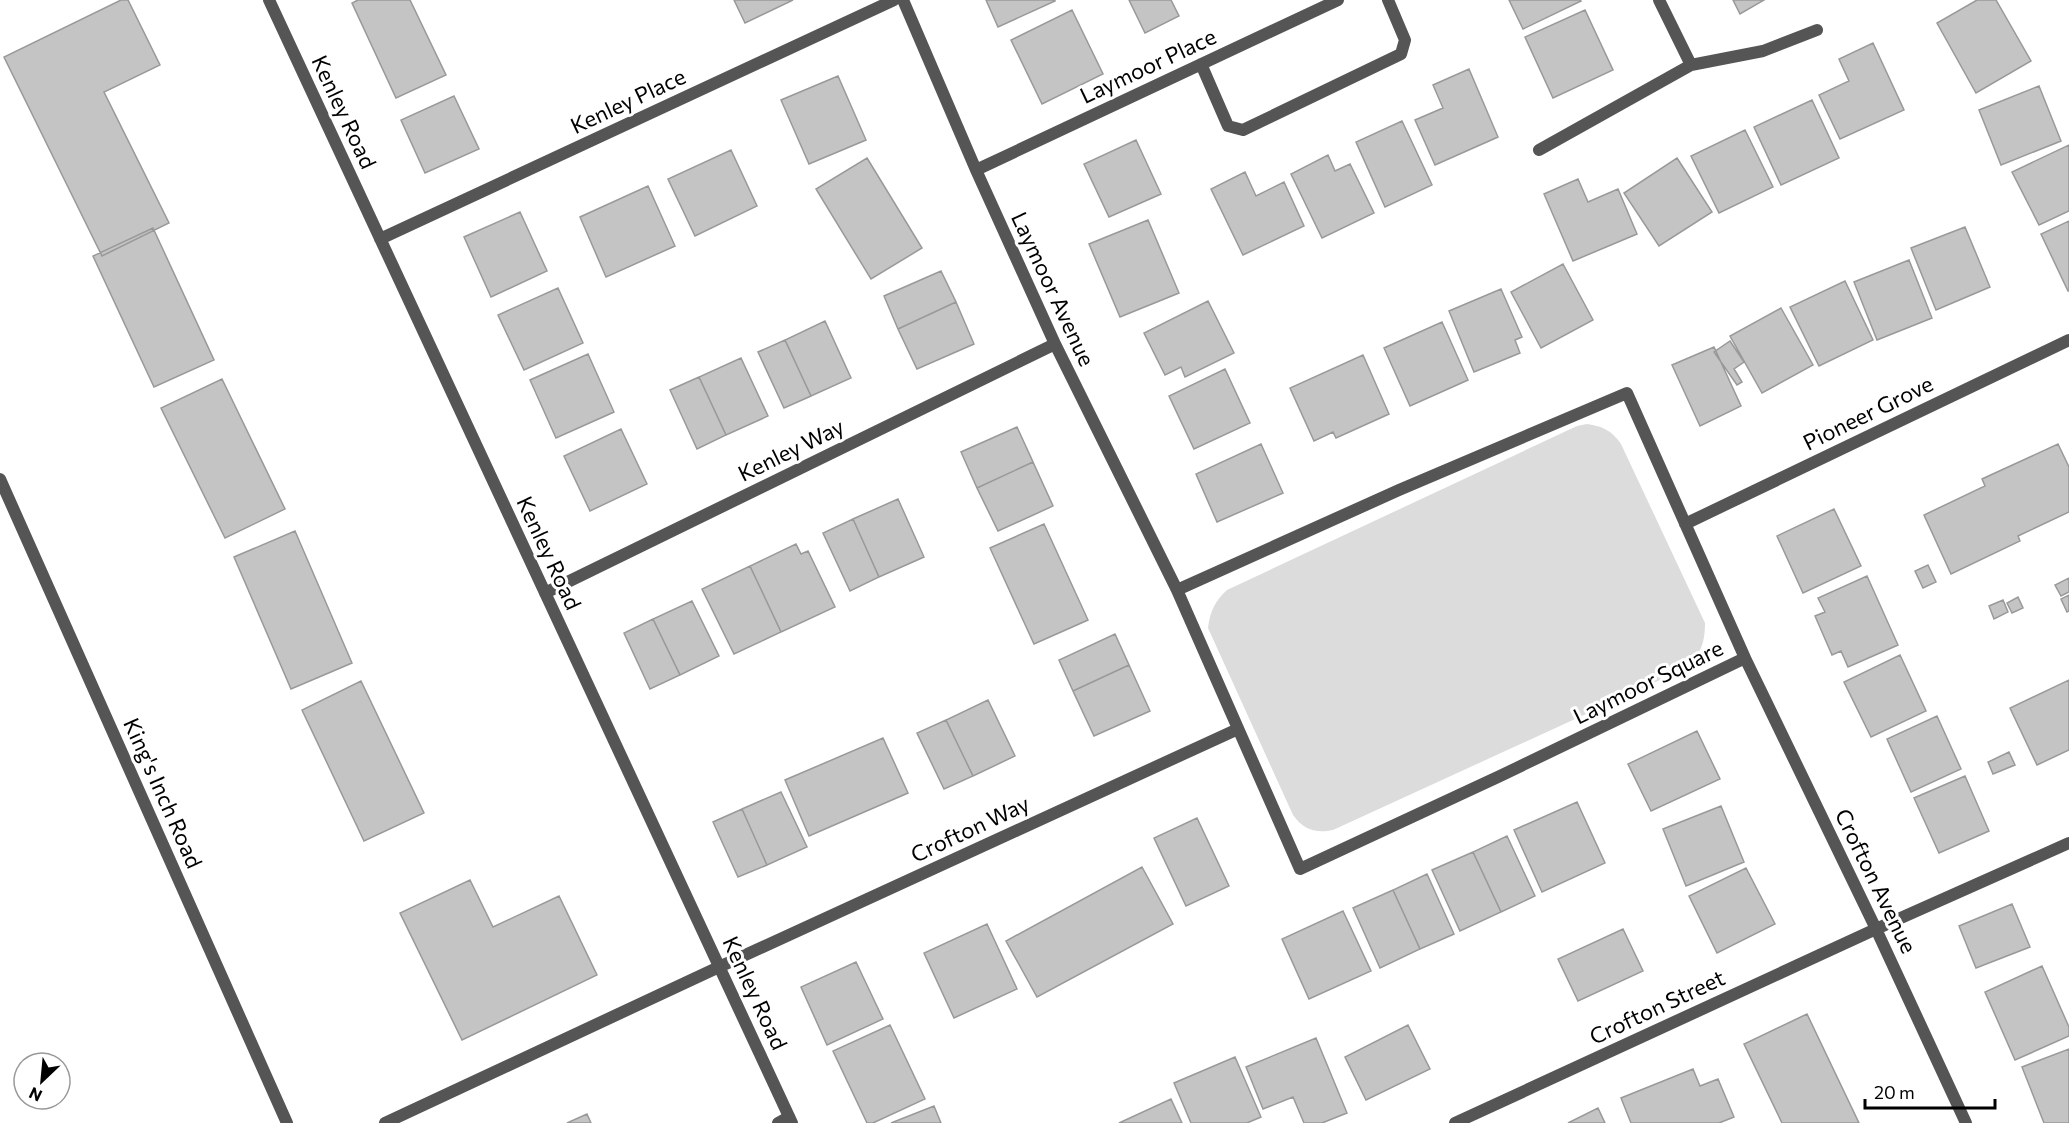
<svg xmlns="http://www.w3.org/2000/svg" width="2069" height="1123" font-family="Commissioner,sans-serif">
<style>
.green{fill:#dcdcdc}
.building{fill:#c4c4c4;stroke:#999;stroke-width:1.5}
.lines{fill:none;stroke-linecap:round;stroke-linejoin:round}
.service{stroke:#555;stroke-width:12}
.minor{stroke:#555;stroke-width:12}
.tertiary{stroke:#555;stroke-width:12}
.labels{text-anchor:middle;stroke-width:6;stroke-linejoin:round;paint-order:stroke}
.street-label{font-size:22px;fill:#000;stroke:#fff}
</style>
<rect width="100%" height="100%" fill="#fff"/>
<path class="green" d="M1587,424C1603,426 1612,431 1621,444L1705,623C1705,643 1700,657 1684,669L1333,830C1315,834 1303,829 1293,815L1208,628C1210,611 1215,601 1227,590L1577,426Z"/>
<path class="building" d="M121,0H128L160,65L104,92L169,223L102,256L4,57Z
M358,0H410L446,75L396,98L352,3Z
M734,0H793L745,23Z
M986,0H1055V1L998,27Z
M1129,0H1171L1179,16L1145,33Z
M1509,0H1580L1581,1L1523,29Z
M1733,0H1764L1740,14Z
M1977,0H1996L2031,61L1976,93L1937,23Z
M1072,10L1103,74L1042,104L1011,40Z
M1585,10L1613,70L1553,98L1525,37Z
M1873,43L1904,110L1840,139L1819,95L1849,81L1839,59Z
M1469,69L1498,137L1435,165L1415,120L1443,108L1433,85Z
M838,76L866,140L809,164L781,100Z
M2039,86L2061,141L2001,165L1979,110Z
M454,96L479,149L425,173L401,120Z
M1812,100L1839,158L1781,185L1754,127Z
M1402,121L1432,185L1385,207L1356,142Z
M1745,130L1773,187L1719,213L1691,156Z
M1136,140L1161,194L1109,217L1084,164Z
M2069,145V211L2039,225L2012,172Z
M731,150L757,206L695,236L668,179Z
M1328,155L1335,171L1350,164L1374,213L1322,238L1291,174Z
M867,158L922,248L871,279L816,189Z
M1677,158L1712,212L1659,246L1624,193Z
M1245,172L1256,196L1284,182L1304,226L1243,255L1211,189Z
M1578,179L1588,202L1618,189L1637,234L1573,261L1544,194Z
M648,186L675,246L606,277L580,217Z
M520,212L547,271L491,297L464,237Z
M1148,220L1179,293L1120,317L1089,244Z
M2069,221V291H2068L2041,234Z
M1965,227L1990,287L1936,310L1911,248Z
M153,228L214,360L154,387L93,256Z
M1909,260L1932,318L1877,340L1854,282Z
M1563,264L1593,320L1541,348L1511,292Z
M941,271L956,302L898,329L884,296Z
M1845,281L1873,340L1819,366L1790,307Z
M558,288L583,343L524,370L498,315Z
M1501,289L1522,337L1515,340L1520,353L1474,372L1449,311Z
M1208,301L1234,353L1185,377L1181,367L1165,375L1144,333Z
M956,302L974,344L917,369L898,329Z
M1781,308L1813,365L1762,393L1730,336Z
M825,321L851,378L811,396L785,340Z
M1442,322L1468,380L1410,406L1384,348Z
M785,340L811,396L784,408L758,352Z
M1730,341L1744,362L1734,369L1742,382L1737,385L1714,352Z
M1714,347L1741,406L1700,426L1672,365Z
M588,354L614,412L556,438L530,380Z
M1363,355L1389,414L1336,438L1333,432L1314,441L1290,388Z
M741,358L768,416L726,435L699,377Z
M1225,369L1250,423L1194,449L1169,396Z
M699,377L726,435L697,449L670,390Z
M222,379L285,509L225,538L161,408Z
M1017,427L1033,462L977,488L961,452Z
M621,429L647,484L590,511L564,456Z
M1261,444L1283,493L1217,522L1196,474Z
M2058,444L2069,467V512L2018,536L2020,541L1951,574L1924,515L1985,486L1982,479Z
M1033,462L1053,506L998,531L977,488Z
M898,499L924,557L879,577L853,519Z
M1834,509L1861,566L1803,593L1777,536Z
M853,519L879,577L850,591L823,533Z
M1044,524L1088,620L1034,644L990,548Z
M295,531L352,663L291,689L234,557Z
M796,544L801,554L808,551L835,607L781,632L750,566Z
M1928,565L1936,582L1923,588L1915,571Z
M750,566L781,632L734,654L702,589Z
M1867,576L1898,645L1848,667L1841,651L1832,655L1815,616L1825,612L1818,598Z
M2069,578V592L2061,596L2055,585Z
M2069,595V611L2067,612L2061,599Z
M2018,597L2023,608L2012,613L2007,603Z
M2003,600L2008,612L1994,619L1989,606Z
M692,601L719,656L680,675L653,619Z
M653,619L680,675L650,689L624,633Z
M1115,634L1129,665L1073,691L1059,660Z
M1900,655L1926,711L1871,737L1844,682Z
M1129,665L1150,711L1094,736L1073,691Z
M2069,680V750L2037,765L2010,708Z
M361,681L424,813L364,841L302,710Z
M988,700L1015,756L973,776L946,720Z
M1937,716L1961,769L1911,792L1887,739Z
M946,720L973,776L944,789L917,733Z
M1697,731L1720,779L1651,811L1628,764Z
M883,738L908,793L809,836L785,780Z
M2009,752L2015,765L1993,774L1988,762Z
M1965,776L1989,831L1939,853L1914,798Z
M781,792L807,847L767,865L742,809Z
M1577,802L1605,863L1542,892L1514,830Z
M1721,806L1744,862L1686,886L1663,829Z
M742,809L767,865L738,877L713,822Z
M1197,818L1229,886L1186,906L1154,838Z
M1507,836L1535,896L1501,912L1473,852Z
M1473,852L1501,912L1460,931L1432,870Z
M1142,867L1173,924L1037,997L1006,941Z
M1746,868L1775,924L1717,953L1689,896Z
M1427,874L1454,934L1420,949L1393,890Z
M470,880L493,927L559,896L597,975L462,1040L400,913Z
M1393,890L1420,949L1380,968L1353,908Z
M2012,904L2030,947L1976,968L1959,926Z
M1343,911L1371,971L1309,999L1282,939Z
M987,924L1017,989L954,1018L924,953Z
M1623,929L1643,971L1578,1001L1558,959Z
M856,962L883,1019L827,1045L801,987Z
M2042,966L2069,1027V1036L2015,1060L1985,992Z
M1807,1014L1859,1123H1782L1744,1044Z
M890,1025L925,1099L873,1123H867L833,1051Z
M1408,1025L1430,1069L1366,1100L1345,1057Z
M1316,1038L1347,1113L1322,1123H1304L1293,1097L1263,1109L1246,1067Z
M2069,1049V1123H2044L2022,1067Z
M1235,1057L1261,1117L1247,1123H1191L1174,1083Z
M1693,1069L1700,1086L1718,1079L1734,1117L1719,1123H1631L1621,1098Z
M1171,1099L1182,1123H1119Z
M934,1106L941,1123H891Z
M1598,1108L1605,1123H1568Z
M587,1114L591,1123H567Z"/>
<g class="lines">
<path class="service" d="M778,1123L789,1117"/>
<path class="minor" d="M269,0L792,1123
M903,0L976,170L1055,344L1177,590L1300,869L1500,776L1745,658L1627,393L1399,490L1177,590
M1659,0L1691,65
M1201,64L1228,126L1243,130L1401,54L1405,40L1388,0
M1539,150L1691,65L1763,51L1817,30
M976,170L1338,0
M380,239L894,0
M1685,524L2069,340
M545,593L1055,344
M1745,658L1876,929L1966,1123
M385,1123L719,967L1238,729
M1455,1123L1876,929L2069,843"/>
<path class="tertiary" d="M0,479L287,1123"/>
</g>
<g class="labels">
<g class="street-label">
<text transform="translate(1148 66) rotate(-25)" y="8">Laymoor Place</text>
<text transform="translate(628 101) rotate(-25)" y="8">Kenley Place</text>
<text transform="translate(344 112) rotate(65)" y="8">Kenley Road</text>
<text transform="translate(1053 289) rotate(65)" y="8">Laymoor Avenue</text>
<text transform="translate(1868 413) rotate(-26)" y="8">Pioneer Grove</text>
<text transform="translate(791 450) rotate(-26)" y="8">Kenley Way</text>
<text transform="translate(549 553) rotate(65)" y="8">Kenley Road</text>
<text transform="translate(1648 682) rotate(-26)" y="8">Laymoor Square</text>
<text transform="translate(163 793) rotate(66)" y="8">King's Inch Road</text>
<text transform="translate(970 829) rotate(-25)" y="8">Crofton Way</text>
<text transform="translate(1876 881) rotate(64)" y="8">Crofton Avenue</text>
<text transform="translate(755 993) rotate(65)" y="8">Kenley Road</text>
<text transform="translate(1657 1007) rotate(-25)" y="8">Crofton Street</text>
</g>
</g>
<g transform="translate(42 1081) rotate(206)"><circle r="28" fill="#ffffff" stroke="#999999" stroke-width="1.5"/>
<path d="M0-4.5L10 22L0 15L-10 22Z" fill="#000000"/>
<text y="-9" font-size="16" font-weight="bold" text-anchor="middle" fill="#000000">N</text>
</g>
<path d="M1865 1099v9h130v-9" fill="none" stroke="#000000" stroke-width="3"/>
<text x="1874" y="1099" font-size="18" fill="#000000" stroke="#ffffff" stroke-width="4.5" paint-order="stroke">20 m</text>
</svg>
